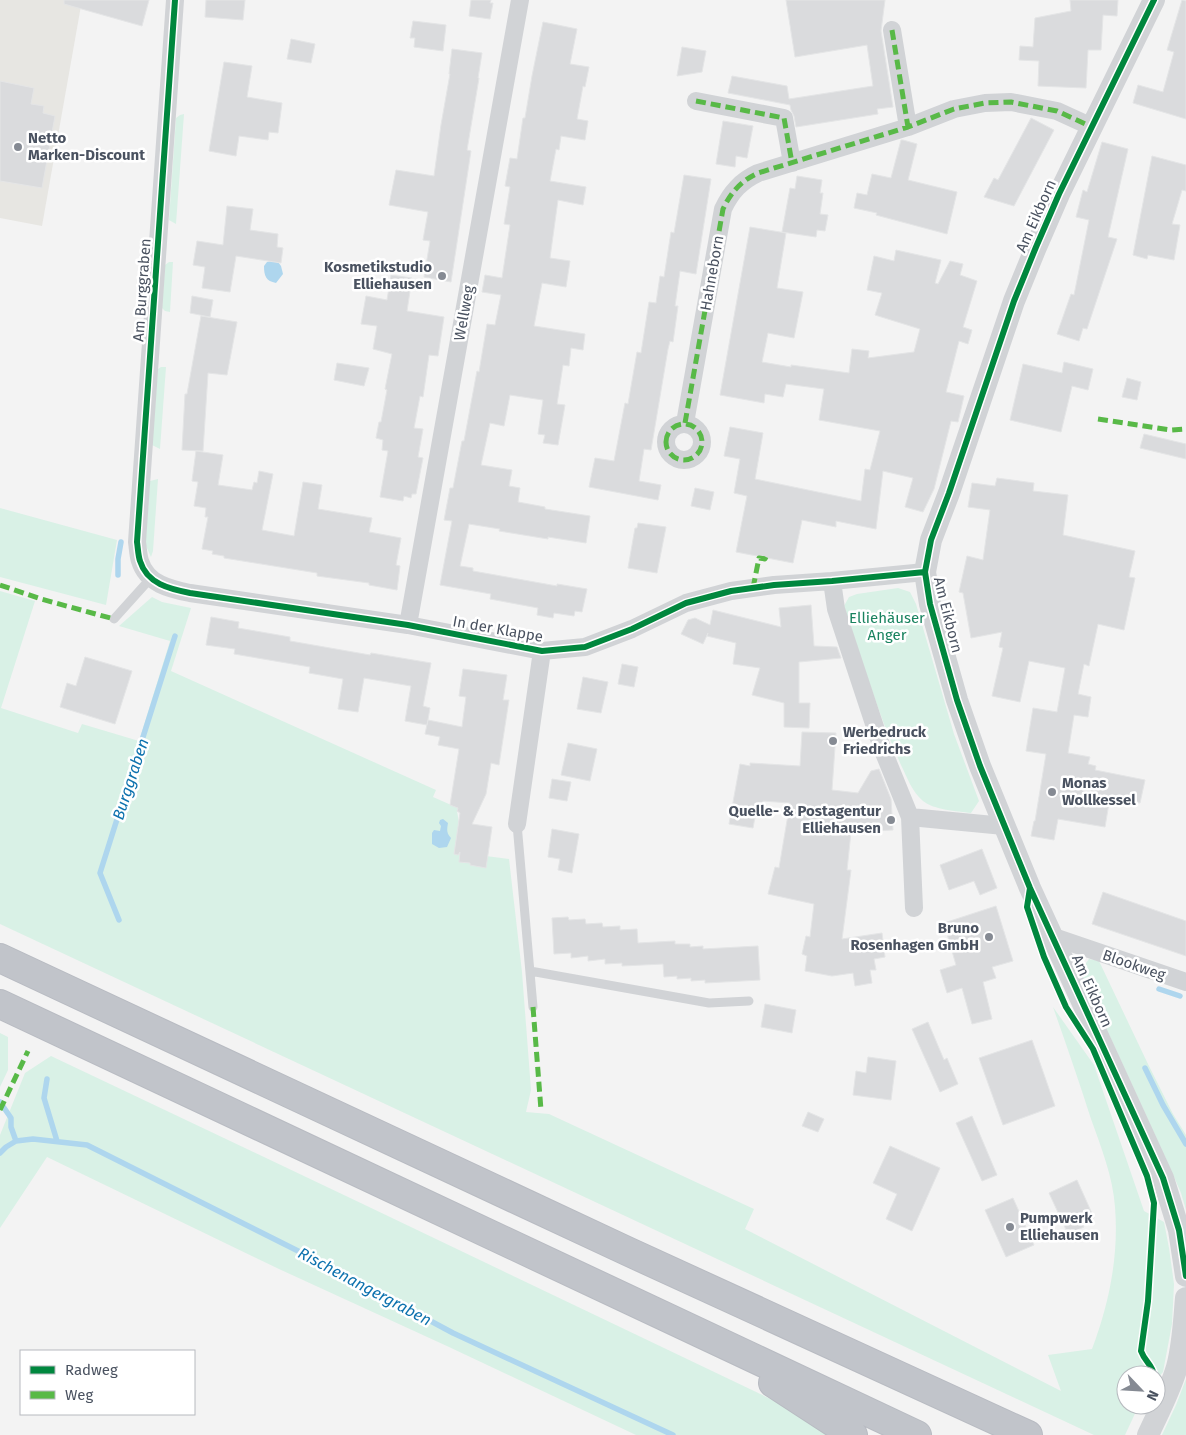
<svg xmlns="http://www.w3.org/2000/svg" width="1186" height="1435" font-family="'Fira Sans',sans-serif">
<style>
.commercial{fill:#e7e6e2}
.green{fill:#d9f1e6}
.water{fill:#aed6ee}
.lines{fill:none;stroke-linecap:round;stroke-linejoin:round}
.stream{stroke:#aed6ee;stroke-width:5.5}
.building{fill:#dadbdd;stroke:#e4e5e6}
.motorway-casing{stroke:#b8bbc2;stroke-width:30}
.service{stroke:#d1d3d6;stroke-width:9}
.minor{stroke:#d1d3d6;stroke-width:18}
.tertiary{stroke:#d1d3d6;stroke-width:22}
.motorway{stroke:#c1c4ca;stroke-width:28}
.quiet{stroke:#58b947;stroke-width:5;stroke-dasharray:10 5;stroke-linecap:butt}
.cycleway-casing{stroke:#fff;stroke-width:9}
.cycleway{stroke:#00873e;stroke-width:6}
.poi-dot{fill:#858a93;stroke:#fff;stroke-width:2}
.labels{text-anchor:middle;stroke-width:5;stroke-linejoin:round;paint-order:stroke}
.poi-label{font-size:15px;font-weight:bold;fill:#4a5260;stroke:#fff;text-anchor:start}
.street-label{font-size:15px;fill:#4a5260;stroke:#fff}
.park-label{font-size:15px;fill:#19835f;stroke:#fff}
.water-label{font-size:16px;font-style:italic;fill:#0e72ae;stroke:#fff}
</style>
<rect width="100%" height="100%" fill="#f3f3f3"/>
<path class="commercial" d="M0,0H82L42,226L0,218Z"/>
<path class="green" d="M184,114L176,224L169,220L176,118L180,115Z
M169,262H173L170,312L165,311L162,308L165,265Z
M161,367H166L160,449L152,445L158,369Z
M158,479L153,551L151,557L146,546V536L150,481Z
M0,508L117,540L106,605L0,577Z
M898,588L910,592L916,604L954,734L979,801L971,813C957,811 934,810 923,801C912,792 907,777 901,765C878,714 862,660 844,606L849,597L857,594Z
M0,591L35,601L1,708L78,733L82,724L139,741L170,641L119,626L152,597L162,602L191,608L171,671L436,790L433,797L458,808L457,811L459,823L455,852L509,859L522,972L531,1090L526,1112L549,1114L754,1209L745,1229L1061,1391L1048,1355L1092,1349C1109,1304 1119,1256 1115,1207C1113,1177 1101,1147 1091,1119C1079,1081 1066,1044 1053,1007L1094,1065L1144,1211L1164,1222L1169,1248L1174,1284L1172,1324L1163,1372L1156,1380V1375H1126V1405H1139L1125,1435H1094L0,924Z
M1089,959L1099,961L1147,1062L1173,1114L1186,1135V1210L1181,1193L1171,1170L1080,971Z
M0,1033L8,1037V1070L0,1087Z
M51,1056L367,1206L827,1426L841,1435H636L449,1347L279,1269L47,1157L0,1228V1135L25,1073Z
M1186,1379V1435H1162L1176,1405Z"/>
<path class="water" d="M271,261L278,262L281,266L283,274L276,283C266,281 264,276 264,266L267,262Z
M443,819L448,823C447,829 446,833 451,838L447,847L439,848L432,844V833L434,830L440,831L441,826L439,823L440,820Z"/>
<g class="lines">
<path class="stream" d="M118,575V559L121,542
M119,920L100,873L175,636
M1159,989L1180,996
M1145,1068L1163,1105L1186,1144
M47,1079L44,1098L57,1141
M0,1102L11,1118V1127L16,1141
M0,1153L6,1147L16,1141L33,1139L87,1145L326,1265L453,1333L673,1435"/>
</g>
<path class="building" d="M64,0H149L142,26L64,4Z
M206,0H245L243,20L205,17Z
M471,0H491L490,3H493L490,19L469,16Z
M786,0H885L881,31L893,107L877,109L878,114L796,127L794,116L791,110L790,105L728,93L732,76L787,86L789,99L873,86L867,45L795,57Z
M1070,0H1118L1117,16L1103,15L1101,50H1088L1086,88L1038,86L1039,61L1019,60L1020,46L1033,47L1035,18L1071,11Z
M1182,0L1186,1V119L1133,103L1138,85L1163,92L1174,52L1167,50Z
M413,21L446,25L443,51L414,47L415,38H410Z
M543,22L577,29L570,64L589,67L585,87L583,86L577,119L588,121L585,140L561,136L559,150L556,149L550,181L586,187L583,205L558,200L550,258L570,261L566,287L542,283L534,326L585,334L583,350L571,348L569,366L563,365L557,404L565,405L558,445L543,443L545,435L538,434L543,400L510,395L504,426L490,423L481,465L512,470L509,486L520,488L518,502L545,507V509L590,516L586,543L548,537V539L499,531L500,529L469,524L460,566L473,568V571L557,586V584L587,589L582,612L575,611L574,616L554,613L553,618L537,615L538,608L490,599L491,594L440,585L452,521L444,520L450,488H453L462,441H464L477,371L479,372L487,324L495,325L501,295L482,292L485,275L502,278L510,225L504,224L510,187L505,186L510,158L517,159L523,118H525L532,76Z
M291,39L315,44L311,63L287,59Z
M682,47L706,51L702,72L677,76Z
M452,49L482,53L478,78H479L467,150L471,151L451,282L424,277L430,241L423,240L428,212L389,205L396,170L434,176L441,125L450,74H449Z
M224,62L252,66L247,97L282,103L278,133L269,132L268,140L239,136L236,156L209,151Z
M0,81L34,88L31,104L44,106L43,113L55,116L42,188L0,181Z
M1031,118L1054,130L1014,206L984,197L994,178L998,180Z
M723,121L753,126L747,158L736,156L735,167L716,164Z
M901,140H903L917,144L908,180L957,192L947,234L876,215L877,213L854,208L857,193L867,195L872,174L891,178Z
M1102,142L1128,149L1108,237L1117,239L1087,329L1083,328L1079,341L1057,334L1071,294L1074,295L1089,220L1076,217L1083,190L1087,192Z
M1152,156L1186,165V191L1182,190L1172,224L1180,225L1174,260L1148,255L1147,259L1133,255Z
M684,175L711,179L696,274L680,271L675,306H678L673,342L670,341L668,349L651,450L644,449L639,481L661,485L658,500L589,487L595,458L614,461L625,403L628,404L637,352L641,353L649,302L656,303L660,276L664,277L671,232L674,233Z
M797,176L822,180L820,193H823L820,214L828,215L825,231L817,230L816,237L782,232L790,188L795,189Z
M227,206L253,209L250,230L278,234L277,247L283,248L281,263L236,256L230,292L202,288L205,267L193,265L197,241L223,245Z
M750,227L786,233L777,288L803,292L794,338L768,333L762,362L791,367V365L849,373L852,349L869,351L868,358L914,352L920,329L875,315L882,293L867,290L874,256L894,261L896,250L941,260L935,283L938,284L950,261L963,264L960,275L977,281L963,327L972,330L968,344L959,341L946,392L964,396L958,422L951,421L934,489L923,512L905,507L913,478L883,471L876,529L836,521V527L802,520L793,563L736,552L747,496L734,493L740,459L724,456L730,427L763,433L755,479L861,501L865,469L870,470L880,431L819,420L824,389L786,384L783,397L765,394L764,403L720,395Z
M391,275L412,278L407,311L444,317L438,356L429,355L423,397L420,396L414,428L423,429L418,457L423,458L416,494H412L411,498L404,496L403,501L380,497L388,451L382,450L383,440L376,438L379,422H381L387,390L385,389L392,354L373,349L377,326L361,324L366,296L387,300Z
M192,296L213,300L210,317L190,313Z
M201,316L237,322L227,375L208,373L203,451L182,450L185,394H187Z
M1064,362L1093,369L1088,390L1072,386L1061,432L1010,420L1023,364L1062,373Z
M337,363L369,368L364,386L334,380Z
M1127,378L1141,382L1137,400L1122,397Z
M1144,434L1186,444V459L1140,448Z
M196,451L223,455L218,485L252,490L254,482L257,483L259,471L273,474L262,530L294,536L303,482L322,485L318,509L372,518L369,532L401,538L396,565L400,566L397,590L369,585V583L317,576V573L224,558V556L212,554L213,551L202,549L208,517H205L206,508L194,506L198,482L192,481Z
M997,478L1034,483L1033,491L1068,495L1063,535L1135,551L1129,577L1135,578L1124,630L1098,624L1089,666L1084,664L1078,694L1091,697L1088,717L1074,715L1068,753L1090,757L1088,764L1096,766L1095,770L1145,780L1140,803L1110,797L1105,827L1058,819L1054,840L1031,836L1034,821H1035L1046,754L1026,751L1033,708L1057,712L1065,668L1029,661L1020,702L992,696L1003,648L999,647L1002,632L971,638L963,593L959,592L967,556L983,560L990,510L968,507L972,483L995,486Z
M695,488L714,492L710,510L691,506Z
M638,523L666,527L657,573L628,568L635,528H637Z
M811,605L814,646L837,647L841,658L799,662V703H810L809,728L784,727V703L752,695L760,668L733,664L736,643L707,636L708,633L703,644L681,634L688,620L695,618L710,625L713,610L781,627L779,608Z
M211,617L239,622L238,628L290,637V641L370,655L371,653L431,663L423,706L430,708L427,725L405,721L411,686L364,678L358,712L338,709L343,679L309,673L310,667L234,654L235,649L206,645Z
M85,657L132,671L115,724L60,707L67,683L76,686Z
M622,664L638,667L634,687L618,684Z
M463,669L507,675L503,700H509L499,765L491,763L486,794L472,824L492,827L486,868L470,865V863L459,862L460,852L458,855L454,854L460,813L457,811L458,808L450,805L459,749L438,745L440,737L425,734L428,720L462,727L466,697L459,696Z
M583,677L608,682L601,713L577,709Z
M802,732L836,733L832,790L858,793L871,771L879,769L891,799L893,830L851,832L847,870H851L842,939L882,933L885,957L874,959L876,970H870L872,983L855,986L853,973L832,976L805,971L807,956L802,954L806,936L810,937L814,904L768,894L775,867L779,868L790,803L763,801L759,818L755,817L753,828L729,824L740,764L750,766V763L800,766Z
M568,743L597,749L590,781L561,775Z
M552,779L571,782L567,801L549,798Z
M552,829L579,834L572,873L558,870L560,859L548,857Z
M982,849L997,888L980,895L974,881L949,890L940,865Z
M1103,892L1186,921V956L1092,924Z
M996,906L1013,961L992,967L996,978L983,982L992,1019L972,1024L962,988L947,993L940,970L956,965L944,923Z
M568,917L569,920L585,919L586,924L602,923L603,927L620,926V930L637,929L638,943L675,941V944H690V947L703,946V949L758,946L760,980L705,983V980L691,981V978L677,979V976L664,977L663,964L622,966V963L605,964V959L588,961V956L571,958V953L554,954L552,918Z
M765,1004L796,1010L792,1033L761,1027Z
M928,1022L944,1060L947,1058L958,1084L940,1092L912,1029Z
M1032,1040L1055,1106L1003,1125L979,1058Z
M868,1057L896,1061L891,1100L853,1095L856,1071L866,1073Z
M808,1112L824,1119L818,1132L802,1126Z
M972,1116L997,1175L982,1181L956,1123Z
M890,1146L940,1168L912,1231L886,1219L897,1194L873,1183Z
M1077,1180L1094,1218L1082,1223L1084,1227L1068,1234L1049,1193Z
M1013,1198L1034,1245L1006,1257L985,1210Z"/>
<g class="lines">
<defs>
<path id="motorway" d="M0,958L627,1251L1028,1435
M0,1004L917,1435
M773,1383L853,1435"/>
</defs>
<use href="#motorway" class="motorway-casing"/>
<path class="service" d="M114,619L150,579
M517,824L533,1007
M530,971L709,1003L749,1001"/>
<path class="minor" d="M175,0L137,542C138,548 138,555 140,561C147,584 170,589 190,593L408,625L542,651L585,647L632,629L686,603L731,591L774,585L832,581L925,572
M892,30L908,127
M696,101L784,118L792,163
M685,423L723,209C731,192 741,181 758,173L908,127L954,109L985,103L1011,102L1057,111L1092,127
M666 442a18 18 0 1 1 36 0a18 18 0 1 1-36 0Z
M832,581L836,609L882,748L910,817L1004,826
M408,625L520,0
M910,817L914,908
M517,824L542,651
M1054,937L1186,982"/>
<path class="tertiary" d="M1154,0L1059,194L1036,247L1014,301L949,493L931,540L925,572L930,604L957,700L980,766L1030,888L1163,1178L1179,1230L1186,1276
M1148,1435C1158,1413 1170,1391 1177,1367C1183,1345 1184,1321 1186,1298"/>
<use href="#motorway" class="motorway"/>
<path class="quiet" d="M892,30L908,127
M696,101L784,118L792,163
M1098,419L1171,430L1186,429
M685,423L723,209C731,192 741,181 758,173L908,127L954,109L985,103L1011,102L1057,111L1092,127
M666 442a18 18 0 1 1 36 0a18 18 0 1 1-36 0Z
M0,585L41,599L114,619
M753,588L759,558L765,559L766,557
M533,1007L541,1110
M0,1110L28,1051"/>
<defs>
<path id="cycleway" d="M175,0L137,542C138,548 138,555 140,561C147,584 170,589 190,593L408,625L542,651L585,647L632,629L686,603L731,591L774,585L832,581L925,572
M1154,0L1059,194L1036,247L1014,301L949,493L931,540L925,572L930,604L957,700L980,766L1030,888L1163,1178L1179,1230L1186,1276
M1030,888L1027,907L1044,957L1066,1007L1093,1049L1147,1176L1154,1203L1148,1301L1141,1351C1145,1362 1152,1364 1154,1375"/>
</defs>
<use href="#cycleway" class="cycleway-casing"/>
<use href="#cycleway" class="cycleway"/>
</g>
<g class="poi-dot">
<circle cx="18" cy="147" r="5"/>
<circle cx="442" cy="276" r="5"/>
<circle cx="833" cy="741" r="5"/>
<circle cx="1052" cy="792" r="5"/>
<circle cx="891" cy="820" r="5"/>
<circle cx="989" cy="937" r="5"/>
<circle cx="1010" cy="1227" r="5"/>
</g>
<g class="labels">
<g class="poi-label">
<text x="28" y="143">Netto<tspan x="28" dy="17">Marken-Discount</tspan></text>
<text x="432" y="272" text-anchor="end">Kosmetikstudio<tspan x="432" dy="17">Elliehausen</tspan></text>
<text x="843" y="737">Werbedruck<tspan x="843" dy="17">Friedrichs</tspan></text>
<text x="1062" y="788">Monas<tspan x="1062" dy="17">Wollkessel</tspan></text>
<text x="881" y="816" text-anchor="end">Quelle- &amp; Postagentur<tspan x="881" dy="17">Elliehausen</tspan></text>
<text x="979" y="933" text-anchor="end">Bruno<tspan x="979" dy="17">Rosenhagen GmbH</tspan></text>
<text x="1020" y="1223">Pumpwerk<tspan x="1020" dy="17">Elliehausen</tspan></text>
</g>
<g class="street-label">
<text transform="translate(1036 216) rotate(-66)" y="5">Am Eikborn</text>
<text transform="translate(712 273) rotate(-80)" y="5">Hahneborn</text>
<text transform="translate(142 290) rotate(-86)" y="5">Am Burggraben</text>
<text transform="translate(464 313) rotate(-80)" y="5">Wellweg</text>
<text transform="translate(948 615) rotate(76)" y="5">Am Eikborn</text>
<text transform="translate(498 629) rotate(10)" y="5">In der Klappe</text>
<text transform="translate(1134 965) rotate(19)" y="5">Blookweg</text>
<text transform="translate(1092 991) rotate(66)" y="5">Am Eikborn</text>
</g>
<g class="park-label">
<text x="887" y="623">Elliehäuser<tspan x="887" dy="17">Anger</tspan></text>
</g>
<g class="water-label">
<text transform="translate(130 779) rotate(-72)" y="6">Burggraben</text>
<text transform="translate(365 1286) rotate(28)" y="6">Rischenangergraben</text>
</g>
</g>
<rect x="20" y="1350" width="175" height="65" fill="#ffffff" stroke="#b7babf"/>
<rect x="30" y="1366" width="25" height="8" fill="#00873e" stroke="#b7babf"/>
<text x="65" y="1375" font-size="15" fill="#4a5260">Radweg</text>
<rect x="30" y="1391" width="25" height="8" fill="#58b947" stroke="#b7babf"/>
<text x="65" y="1400" font-size="15" fill="#4a5260">Weg</text>
<g transform="translate(1141 1390) rotate(115)"><circle r="24" fill="#ffffff" stroke="#b7babf"/>
<path d="M0-4L9 19L0 12L-9 19Z" fill="#858a93"/>
<text y="-8" font-size="14" font-weight="bold" text-anchor="middle" fill="#4a5260">N</text>
</g>
</svg>
